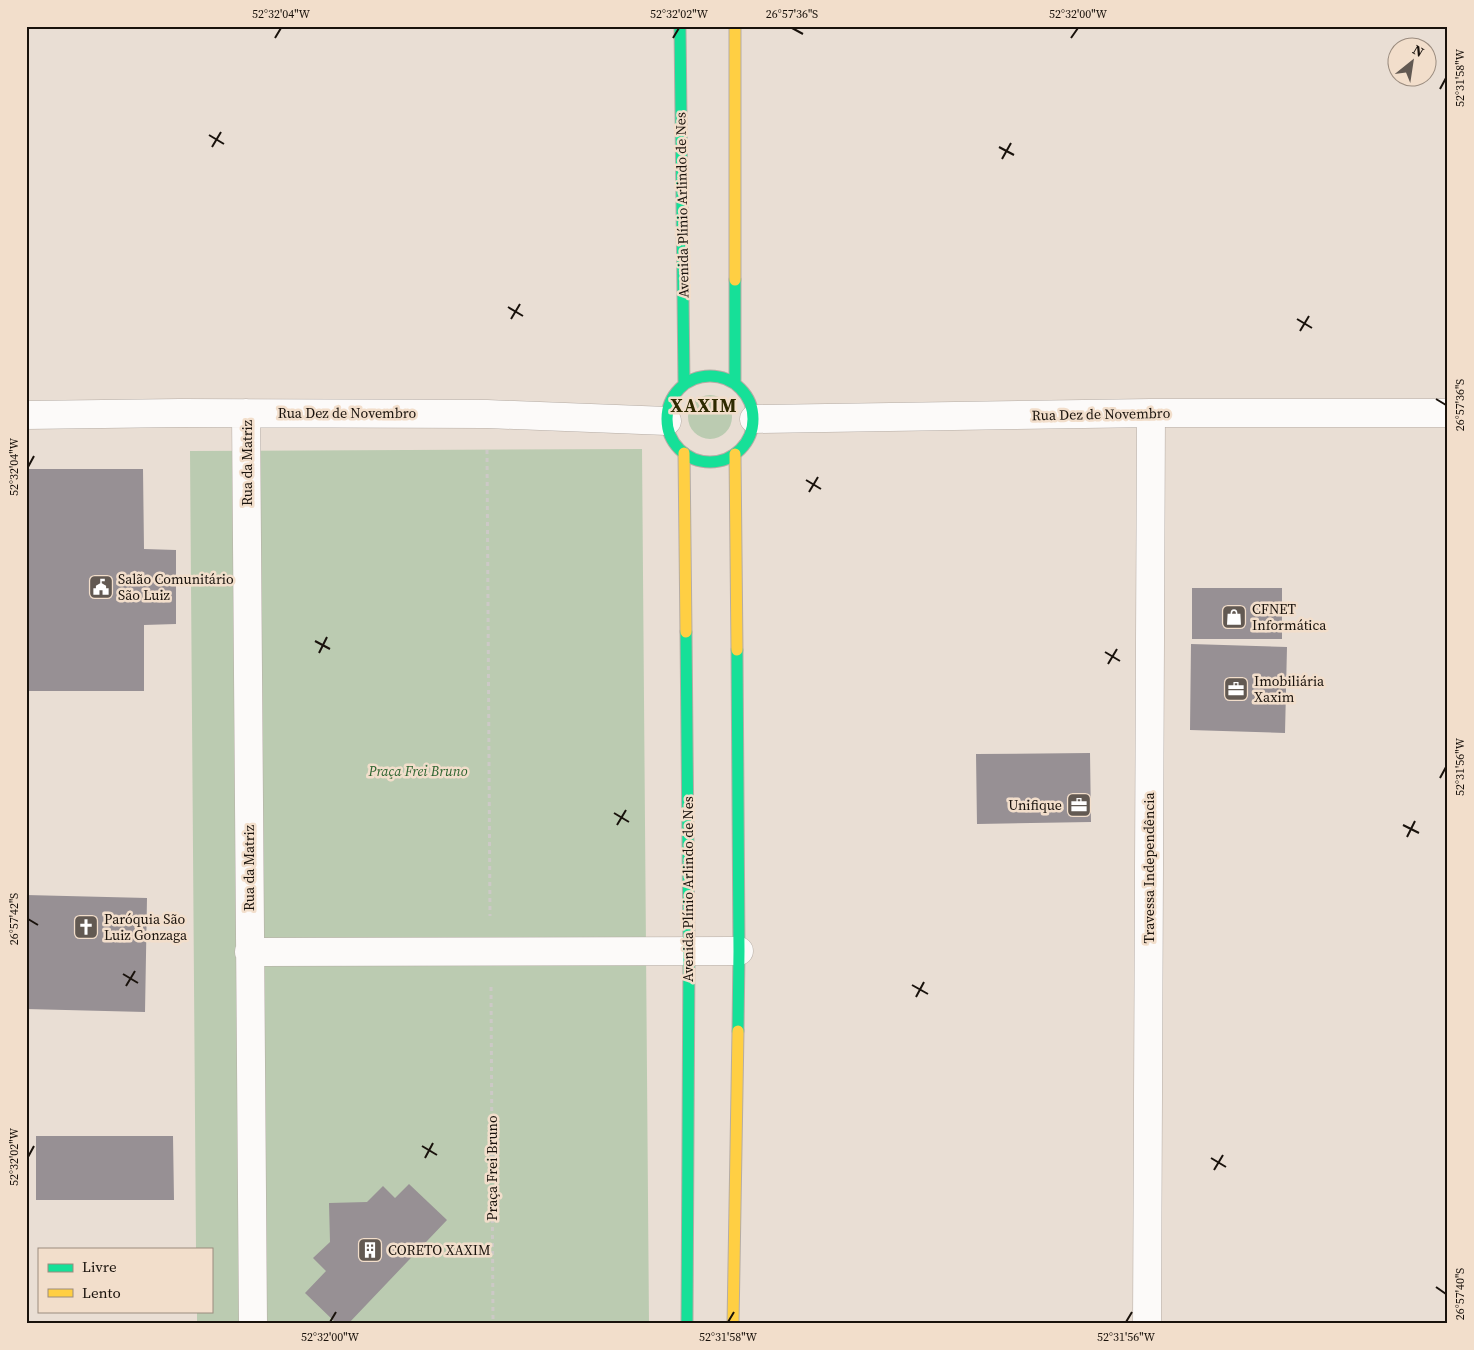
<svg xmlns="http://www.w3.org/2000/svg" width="1474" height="1350" font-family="'Source Serif 4',serif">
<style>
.green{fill:#bbcbb1}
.building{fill:#979094}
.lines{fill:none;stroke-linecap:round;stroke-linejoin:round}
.street-casing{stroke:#b5aca5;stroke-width:29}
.fast-casing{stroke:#b5aca5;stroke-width:13}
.slow-casing{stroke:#b5aca5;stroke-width:13}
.path{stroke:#ccc9c6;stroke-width:3;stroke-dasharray:4 4;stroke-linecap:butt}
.street{stroke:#fcfaf9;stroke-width:28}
.fast{stroke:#16e098;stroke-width:11}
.slow{stroke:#ffcf43;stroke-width:11}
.ticks{fill:none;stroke:#19120c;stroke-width:2}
.labels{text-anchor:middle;stroke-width:5;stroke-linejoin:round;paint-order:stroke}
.street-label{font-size:14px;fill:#19120c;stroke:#f2decb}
.poi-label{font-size:14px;fill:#19120c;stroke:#f2decb;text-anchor:start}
.park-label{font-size:14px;font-style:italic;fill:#2c632f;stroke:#f2decb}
.district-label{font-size:19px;font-weight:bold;letter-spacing:1px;fill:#2e2a00;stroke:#f2decb}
.neatline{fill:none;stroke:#19120c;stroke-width:2}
.ticks-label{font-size:12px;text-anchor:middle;fill:#19120c}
</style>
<rect width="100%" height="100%" fill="#e9ded4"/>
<path class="green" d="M688 417a22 22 0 1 1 44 0a22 22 0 1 1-44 0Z
M642,449L649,1324H197V1311H211V1249H196L190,451Z"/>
<path class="building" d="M26,469H143L144,549L176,550V624L144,625V691H26Z
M1192,588H1282V639H1192Z
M1191,644L1287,647L1285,733L1190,730Z
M1090,753L1091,822L977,824L976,754Z
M26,895L147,898L145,1012L26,1009Z
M36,1136H173L174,1200H36Z
M409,1184L447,1220L348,1324H337L305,1293L326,1271L313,1258L330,1242L329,1203L367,1202L383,1186L395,1198Z"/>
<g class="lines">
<defs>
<path id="street" d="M246,413L253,1324
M26,415L180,413L487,414L667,421
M754,419L1151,413H1448
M249,952L739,951
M1147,1324L1151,413"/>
<path id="fast" d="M680,26L684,384
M735,280V383
M667 419a43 43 0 1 1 86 0a43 43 0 1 1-86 0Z
M686,632L689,951L687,1324
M737,650L739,951L738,1031"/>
<path id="slow" d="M735,26V280
M684,453L686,632
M735,454L737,650
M733,1324L738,1031"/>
</defs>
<use href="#street" class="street-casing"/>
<use href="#fast" class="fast-casing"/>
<use href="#slow" class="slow-casing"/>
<path class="path" d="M487,450L490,916
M491,987L493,1324"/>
<use href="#street" class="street"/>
<use href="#fast" class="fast"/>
<use href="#slow" class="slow"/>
</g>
<path class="ticks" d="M792,28L803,34M275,38L281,28M673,38L679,28M1071,38L1078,28M1440,89L1446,78M209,135L224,144M212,147L221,132M999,147L1014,155M1002,159L1011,143M508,307L523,316M511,319L520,304M1297,319L1312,328M1300,331L1309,316M1436,399L1446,405M28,467L34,456M806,480L821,489M809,492L818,477M315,641L330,649M1105,652L1120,661M319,653L327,637M1108,664L1117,649M1440,778L1446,767M614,813L629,822M617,825L626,810M1403,825L1419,833M1407,837L1415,821M28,919L38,925M123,974L138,983M912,985L928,994M126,986L135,971M916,997L924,982M422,1146L437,1155M28,1157L34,1146M425,1158L433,1143M1211,1158L1226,1167M1214,1170L1223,1155M1436,1287L1446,1294M330,1322L336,1312M728,1322L734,1312M1126,1322L1132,1312"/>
<defs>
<symbol id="civic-square" viewBox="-11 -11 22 22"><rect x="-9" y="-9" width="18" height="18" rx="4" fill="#625952" stroke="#f2decb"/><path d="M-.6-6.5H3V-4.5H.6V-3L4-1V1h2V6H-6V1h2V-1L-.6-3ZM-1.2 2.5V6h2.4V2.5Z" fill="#fff"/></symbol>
<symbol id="shop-square" viewBox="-11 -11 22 22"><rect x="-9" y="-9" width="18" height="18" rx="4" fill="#625952" stroke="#f2decb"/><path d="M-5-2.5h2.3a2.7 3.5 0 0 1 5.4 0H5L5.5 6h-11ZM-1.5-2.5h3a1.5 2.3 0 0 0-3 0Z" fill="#fff"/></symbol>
<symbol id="office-square" viewBox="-11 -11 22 22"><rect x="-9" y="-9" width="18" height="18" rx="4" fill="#625952" stroke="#f2decb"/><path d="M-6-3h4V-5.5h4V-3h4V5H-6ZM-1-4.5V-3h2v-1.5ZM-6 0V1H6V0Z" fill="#fff"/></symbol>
<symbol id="church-square" viewBox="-11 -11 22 22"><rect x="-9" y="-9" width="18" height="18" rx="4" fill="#625952" stroke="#f2decb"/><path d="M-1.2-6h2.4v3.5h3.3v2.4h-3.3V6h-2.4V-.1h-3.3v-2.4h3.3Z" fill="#fff"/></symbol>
<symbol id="building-square" viewBox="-11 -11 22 22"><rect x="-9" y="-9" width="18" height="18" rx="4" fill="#625952" stroke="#f2decb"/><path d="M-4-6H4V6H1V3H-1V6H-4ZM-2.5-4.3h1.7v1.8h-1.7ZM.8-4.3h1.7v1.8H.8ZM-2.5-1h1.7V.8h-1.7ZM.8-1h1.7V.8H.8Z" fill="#fff"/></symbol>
</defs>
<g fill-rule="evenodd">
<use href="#civic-square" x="87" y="573" width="28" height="28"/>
<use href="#shop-square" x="1220" y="603" width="28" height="28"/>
<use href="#office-square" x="1222" y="675" width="28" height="28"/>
<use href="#office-square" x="1065" y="791" width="28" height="28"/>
<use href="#church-square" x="72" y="913" width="28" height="28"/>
<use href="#building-square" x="356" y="1236" width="28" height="28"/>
</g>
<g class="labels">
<g class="street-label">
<text transform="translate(682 205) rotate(-91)" y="5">Avenida Plínio Arlindo de Nes</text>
<text x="347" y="418">Rua Dez de Novembro</text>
<text transform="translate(1101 414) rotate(-1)" y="5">Rua Dez de Novembro</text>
<text transform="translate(247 463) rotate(-90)" y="5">Rua da Matriz</text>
<text transform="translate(249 868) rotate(-90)" y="5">Rua da Matriz</text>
<text transform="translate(1149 868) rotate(-90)" y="5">Travessa Independência</text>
<text transform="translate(688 889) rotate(-90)" y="5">Avenida Plínio Arlindo de Nes</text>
<text transform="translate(492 1168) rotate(-90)" y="5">Praça Frei Bruno</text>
</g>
<g class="poi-label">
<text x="118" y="584">Salão Comunitário<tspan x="118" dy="16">São Luiz</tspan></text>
<text x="1252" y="614">CFNET<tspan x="1252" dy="16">Informática</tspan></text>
<text x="1254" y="686">Imobiliária<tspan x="1254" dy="16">Xaxim</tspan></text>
<text x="1062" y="810" text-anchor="end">Unifique</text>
<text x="104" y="924">Paróquia São<tspan x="104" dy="16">Luiz Gonzaga</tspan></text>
<text x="388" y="1255">CORETO XAXIM</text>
</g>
<g class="park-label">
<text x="418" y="776">Praça Frei Bruno</text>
</g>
<g class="district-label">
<text x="704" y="412">XAXIM</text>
</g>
</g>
<rect width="1474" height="1350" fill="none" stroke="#f2decb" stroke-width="55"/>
<rect x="38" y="1248" width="175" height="65" fill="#f2decb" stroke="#9b8c7f"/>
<rect x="48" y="1264" width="25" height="8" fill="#16e098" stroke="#9b8c7f"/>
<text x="82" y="1272" font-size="15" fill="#19120c">Livre</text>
<rect x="48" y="1289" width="25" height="8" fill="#ffcf43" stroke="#9b8c7f"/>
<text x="82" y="1298" font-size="15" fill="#19120c">Lento</text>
<g transform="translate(1412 62) rotate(30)"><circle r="24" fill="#f2decb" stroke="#9b8c7f"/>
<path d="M0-4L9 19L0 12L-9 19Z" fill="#625952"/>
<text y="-8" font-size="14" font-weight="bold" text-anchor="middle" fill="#19120c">N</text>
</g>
<rect x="28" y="28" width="1418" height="1294" class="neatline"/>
<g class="ticks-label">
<text x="281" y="18">52°32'04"W</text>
<text x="679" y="18">52°32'02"W</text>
<text x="792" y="18">26°57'36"S</text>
<text x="1078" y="18">52°32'00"W</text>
<text transform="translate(1460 78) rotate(-90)" y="4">52°31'58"W</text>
<text transform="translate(1460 405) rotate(-90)" y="4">26°57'36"S</text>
<text transform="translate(14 467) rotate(-90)" y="4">52°32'04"W</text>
<text transform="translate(1460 767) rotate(-90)" y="4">52°31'56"W</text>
<text transform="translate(14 919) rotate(-90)" y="4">26°57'42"S</text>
<text transform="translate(14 1157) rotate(-90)" y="4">52°32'02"W</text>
<text transform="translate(1460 1294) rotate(-90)" y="4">26°57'40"S</text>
<text x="330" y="1341">52°32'00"W</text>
<text x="728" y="1341">52°31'58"W</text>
<text x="1126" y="1341">52°31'56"W</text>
</g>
</svg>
